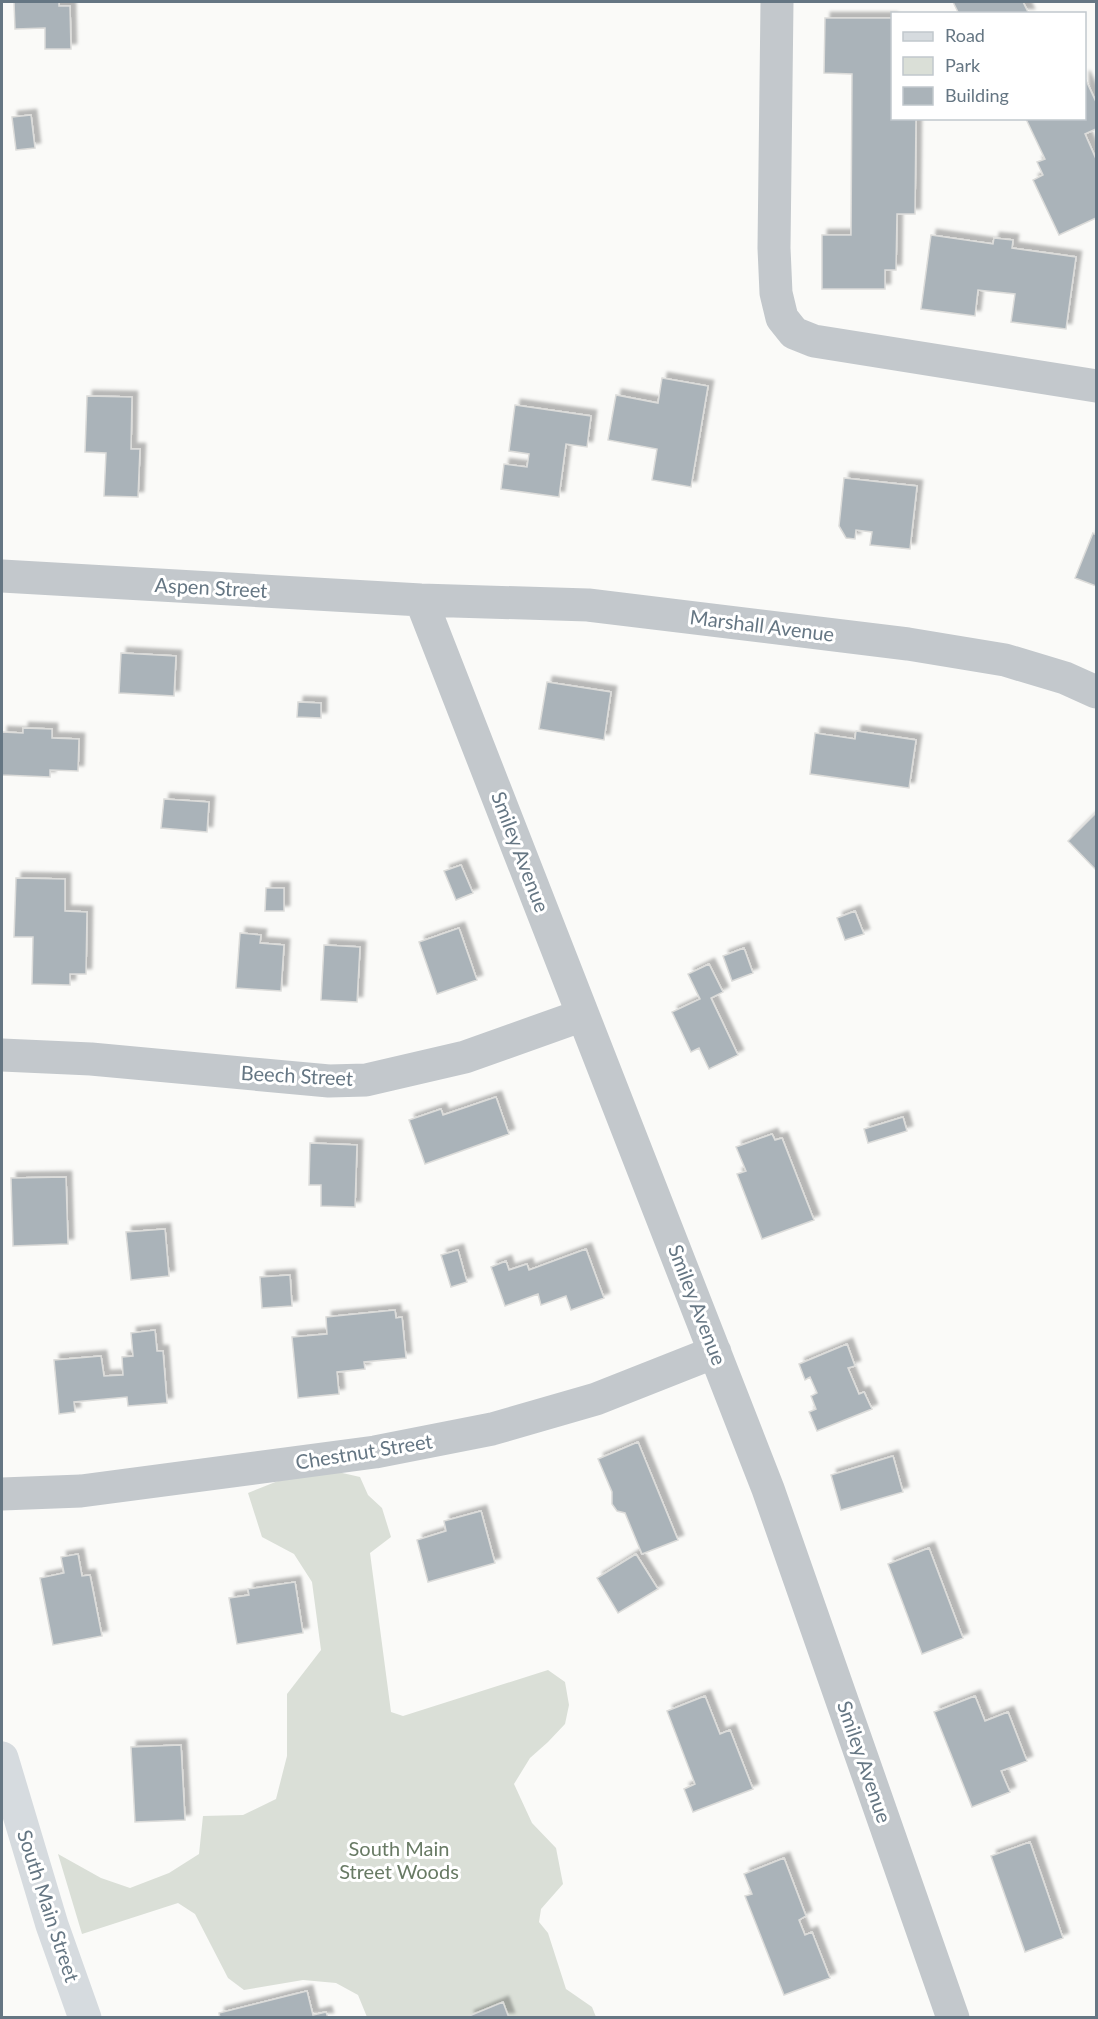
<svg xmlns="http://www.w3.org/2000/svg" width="1098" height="2019" font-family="Lato,sans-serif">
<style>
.green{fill:#dadfd7}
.building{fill:#aab3b9;stroke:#dcdcda;stroke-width:1.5;filter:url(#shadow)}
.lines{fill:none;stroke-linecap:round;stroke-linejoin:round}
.minor{stroke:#c3c8cc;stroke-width:33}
.major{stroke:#d6dbdf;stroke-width:33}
.labels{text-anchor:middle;stroke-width:6;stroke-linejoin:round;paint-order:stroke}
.street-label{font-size:20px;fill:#657683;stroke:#fff}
.park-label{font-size:20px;fill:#687a64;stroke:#fff}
</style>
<defs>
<filter id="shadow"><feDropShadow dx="5.5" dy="-5.5" stdDeviation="1.5" flood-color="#0004"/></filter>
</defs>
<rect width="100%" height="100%" fill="#fafaf8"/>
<path class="green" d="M338,1472L360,1477L368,1495L382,1508L391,1537L370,1553L391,1712L403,1716L548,1670L565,1682L569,1705L565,1724L548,1742L530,1758L514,1784L532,1823L556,1848L563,1884L541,1909L539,1922L548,1933L566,1989L592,2007L596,2017H367L358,1995L336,1983L303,1980L244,1990L228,1978L195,1914L178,1903L82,1934L58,1854L101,1878L130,1888L169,1873L199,1854L203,1816L243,1815L276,1799L287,1756V1694L321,1650L312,1582L294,1554L262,1537L248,1493L293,1475Z"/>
<path class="building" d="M14,2H59V6H70L71,49H45V28L15,29Z
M953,2H1023L1029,14H959Z
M825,18H892V118H916L915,214H897L896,270H885V289H822V235H851L852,74L824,73Z
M1084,76L1096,102V129L1085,134L1096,159V218L1059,235L1033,180L1043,175L1037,162L1045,159L1026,119L1084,118Z
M31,115L35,148L16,150L12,117Z
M931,235L993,244L994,238L1013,240L1012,248L1076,257L1066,329L1011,322L1015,294L978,290L975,316L921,309Z
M662,378L708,386L691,487L652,480L657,449L608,440L616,395L658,403Z
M87,396L132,397L131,449H140L138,497L104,496L106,453L85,452Z
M515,405L591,416L587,447L566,444L559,497L501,489L504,464L527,467L529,454L509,451Z
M844,478L917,486L910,549L870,545L872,532L856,530L855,539L846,538L839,526Z
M1093,533L1096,535V586L1075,578Z
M121,653L176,656L174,696L119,693Z
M547,682L611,692L604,740L539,729Z
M298,702L321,703V718L297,717Z
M23,728L52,729V738L79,739L78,771L50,770V777L2,775V732L23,733Z
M856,731L916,740L909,788L810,774L815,733L855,739Z
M164,799L209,802L207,832L161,828Z
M1096,813V870L1068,841Z
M461,865L473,893L456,900L444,871Z
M16,878L65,879V911L87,912L86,974H70V985L32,984L33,937H14Z
M266,888H284V911H265Z
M855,911L864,934L845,940L837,918Z
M459,928L477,980L437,994L419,942Z
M240,933L261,935L260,943L284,945L281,991L236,988Z
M324,945L360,947L357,1002L321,1000Z
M744,948L753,973L732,981L723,956Z
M709,964L723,992L711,998L738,1055L709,1069L699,1048L691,1052L672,1012L700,999L688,974Z
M496,1097L509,1134L425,1164L409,1120L441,1109L443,1115Z
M903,1117L907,1131L868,1143L864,1129Z
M772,1134L775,1140L782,1138L814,1220L762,1239L737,1174L746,1171L736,1147Z
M310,1143L357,1145L355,1207L321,1206V1185H309Z
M66,1177L68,1244L13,1246L11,1178Z
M165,1229L169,1276L131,1280L126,1232Z
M586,1249L604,1298L571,1310L566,1296L541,1305L538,1294L505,1306L491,1267L506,1261L509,1270L527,1264L529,1270Z
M458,1250L467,1282L451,1287L441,1255Z
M290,1275L292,1306L262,1308L260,1277Z
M395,1310L396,1318L402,1317L406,1358L364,1362L365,1369L337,1372L339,1394L298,1398L292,1337L327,1334L326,1317Z
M155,1330L157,1351H163L167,1403L128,1406L127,1397L74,1402L75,1412L59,1414L54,1360L101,1356L104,1376L123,1375L122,1357L133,1356L131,1333Z
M847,1344L855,1366L848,1368L859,1394L864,1392L872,1409L817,1431L809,1412L816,1409L811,1396L817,1393L810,1377L805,1380L799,1364Z
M638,1442L678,1540L642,1554L625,1513L617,1511L612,1504V1492L598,1459Z
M893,1456L903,1492L841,1510L831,1475Z
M481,1511L495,1563L428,1582L417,1540L446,1531L444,1521Z
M929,1548L963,1638L922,1654L888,1564Z
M78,1554L82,1576L90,1575L102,1636L53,1645L40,1578L64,1573L61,1557Z
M636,1554L658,1589L618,1613L597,1578Z
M295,1582L303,1633L237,1644L229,1598L249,1595L248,1589Z
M705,1696L720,1734L730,1730L753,1789L693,1812L684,1789L695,1784L667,1711Z
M975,1696L985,1721L1008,1712L1027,1761L1001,1771L1010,1792L972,1807L934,1712Z
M181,1745L185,1820L135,1822L131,1747Z
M1030,1842L1063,1938L1025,1952L991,1856Z
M784,1858L806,1916L799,1920L805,1935L812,1932L830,1978L784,1995L745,1896L752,1894L744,1874Z
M307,1991L313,2015L326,2012L328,2018H220L219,2013Z
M503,2002L509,2018H469V2016Z"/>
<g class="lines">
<path class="minor" d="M777,2L774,248L776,293L782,318L794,333L814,341L1096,386
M2,576L421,600L588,605L908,644L1005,660L1065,678L1096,692
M421,600L768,1489L953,2018
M2,1055L91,1059L329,1081L366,1080L465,1057L583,1015
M2,1494L81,1491L375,1452L492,1429L596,1399L715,1352"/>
<path class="major" d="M2,1758L52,1925L85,2018"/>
</g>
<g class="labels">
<g class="street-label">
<text transform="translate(211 588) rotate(3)" y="7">Aspen Street</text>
<text transform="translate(762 626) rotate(7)" y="7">Marshall Avenue</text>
<text transform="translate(520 852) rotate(69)" y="7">Smiley Avenue</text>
<text transform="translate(297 1076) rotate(3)" y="7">Beech Street</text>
<text transform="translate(697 1305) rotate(69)" y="7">Smiley Avenue</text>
<text transform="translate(364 1452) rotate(-9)" y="7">Chestnut Street</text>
<text transform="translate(864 1762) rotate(71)" y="7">Smiley Avenue</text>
<text transform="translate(48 1906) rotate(72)" y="7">South Main Street</text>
</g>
<g class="park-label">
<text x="399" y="1856">South Main<tspan x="399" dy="23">Street Woods</tspan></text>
</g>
</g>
<rect width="1098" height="2019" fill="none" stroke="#657683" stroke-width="6"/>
<rect x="891" y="12" width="195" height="108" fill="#ffffff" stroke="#c1c8cd" stroke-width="1.5"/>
<rect x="903" y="32" width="30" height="9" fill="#d6dbdf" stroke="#c1c8cd" stroke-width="1.5"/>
<text x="945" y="42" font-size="18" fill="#657683">Road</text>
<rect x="903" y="57" width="30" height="18" fill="#dadfd7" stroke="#c1c8cd" stroke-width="1.5"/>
<text x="945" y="72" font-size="18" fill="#657683">Park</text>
<rect x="903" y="87" width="30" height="18" fill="#aab3b9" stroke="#c1c8cd" stroke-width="1.5"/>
<text x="945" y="102" font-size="18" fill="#657683">Building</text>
</svg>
